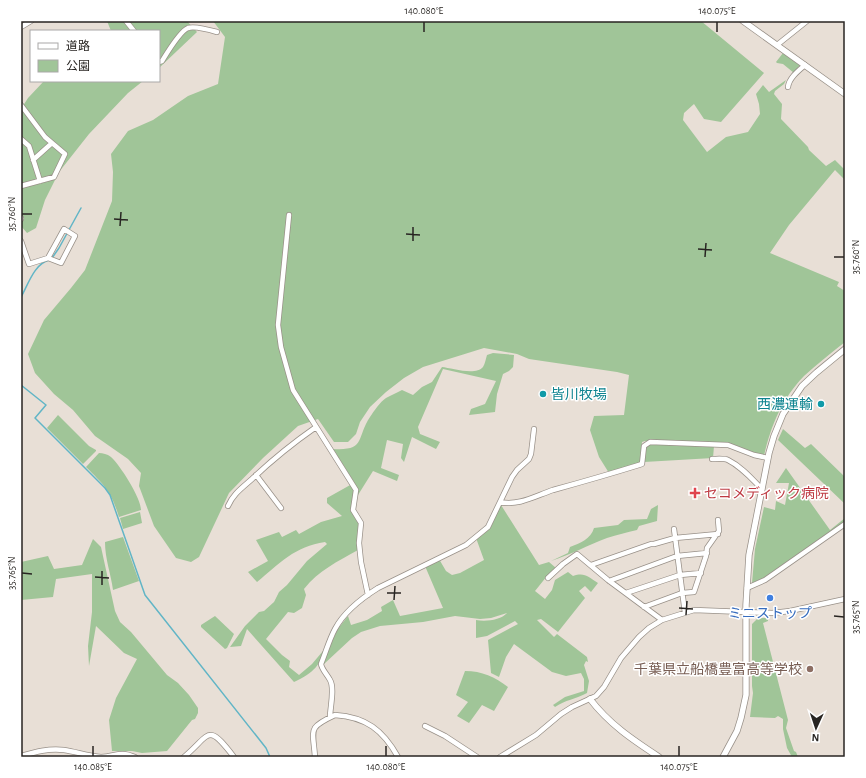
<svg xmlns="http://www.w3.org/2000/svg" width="866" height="778" font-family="'Alegreya Sans','Noto Sans JP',sans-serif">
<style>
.green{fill:#a0c598}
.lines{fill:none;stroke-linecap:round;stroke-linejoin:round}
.stream{stroke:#61b5c6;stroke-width:1.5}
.minor-casing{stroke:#999189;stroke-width:6}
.tertiary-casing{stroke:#999189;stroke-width:7}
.minor{stroke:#fff;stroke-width:4.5}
.tertiary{stroke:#fff;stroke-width:5.5}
.ticks{fill:none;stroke:#282522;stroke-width:1.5}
.culture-dot{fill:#0f9aa8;stroke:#fff;stroke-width:1.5}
.health-dot{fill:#e0444e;stroke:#fff;stroke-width:1.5}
.shop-dot{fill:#3f7fe0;stroke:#fff;stroke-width:1.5}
.education-dot{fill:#8d6e63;stroke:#fff;stroke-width:1.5}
.labels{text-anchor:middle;stroke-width:3;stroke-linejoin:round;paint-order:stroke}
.culture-label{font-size:14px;fill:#0d838f;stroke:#fff;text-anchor:start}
.health-label{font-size:14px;fill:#be3a42;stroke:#fff;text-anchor:start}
.shop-label{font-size:14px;fill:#366cbe;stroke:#fff}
.education-label{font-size:14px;fill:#785e54;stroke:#fff;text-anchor:end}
.neatline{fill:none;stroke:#282522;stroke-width:1.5}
.ticks-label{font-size:10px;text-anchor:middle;fill:#282522}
</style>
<rect width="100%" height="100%" fill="#e8dfd6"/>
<path class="green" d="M107,21H187L197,32L159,68V31H111Z
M213,21H701L764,73L721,122L704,119L694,104L684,113L683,120L707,152L726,137L748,132L760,114L759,104L756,94L763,85L769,92L786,80L784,84L775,91L774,94L782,104L781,119L808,147L809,150L826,166L835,160L845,170V180L835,170L789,225L770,253L839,282L837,286L845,291V342C831,353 817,364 804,376C782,399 771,425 764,456L716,443L645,441L642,442L641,463L609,473L599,457L590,430L594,416L624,415L629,375L617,372L529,359L517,354L484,348L423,367L404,378L386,392L370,407L360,422L356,434L348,442H334L318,419L298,426L263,458L229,493L199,557L191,562L176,558L154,526L139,486L141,473L128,459L95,436L73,410L54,394L35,373L28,354L44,320L71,288L85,270L112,201L113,172L111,154L128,131L153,120L188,96L218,84L225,37Z
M783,53L800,65L794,73L783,64L777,63L776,62Z
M44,81H143L128,93L89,134L59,172L45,200L36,228L27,233L21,226V109L28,98Z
M493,353L514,355L513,367L509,371L503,374L497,394L495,412L469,415L471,409L485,404L496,381L443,369L418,427L420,434L440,442L436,449L412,437L404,462L401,458L403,444L387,440L381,468L399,475L397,481L373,471L358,495L354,482L333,449C366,451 356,438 370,417C374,411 380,402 386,398C391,395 397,393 402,390L413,395L422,387L432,382L442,367C451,368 476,376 483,367C485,364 486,358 487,355Z
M58,415L89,446L96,450V451L83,464L47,428Z
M783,429L805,448L811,444L845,477V504L778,440Z
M650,444L714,446L713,458L644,462V449Z
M99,453C103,453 107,454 111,457C120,465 141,498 141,510L119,517C111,491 105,486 86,467Z
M786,468L830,530L845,518V522L764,578L752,583L755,549L764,507L775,510L776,501L785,505L789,483H776Z
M352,484L354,495L352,512L359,521L358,550C337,562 319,570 304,589L306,595L302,608L294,613L288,612L266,639L282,655L290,661L289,667L299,675L312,664L328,645C319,666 315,672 294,682L247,629L241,646L230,647L245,626L259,612L264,611L274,602L279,592L287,585L307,561L327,544L325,542C295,546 279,564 257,582L248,572L268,561L256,540L279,532L282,537L296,530L299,534L321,522L342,516L327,503V498Z
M501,505L539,565L549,562L556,568L547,576L535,591L545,599L552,590L555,580L568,572L573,576C585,572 588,577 598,583L591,592L585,586L579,591L585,598L558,632L541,619L537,620L554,637L557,634L587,657L588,662L586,661L584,665L589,681L587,693C576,699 565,700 555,707L553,705L565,697L584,691V679L581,673L566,676L552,672L514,644L506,657L499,677L491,673L488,640L518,624L515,621L487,636L476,638V620C486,622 501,620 507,613L491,618L480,619L455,616L423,622L380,626L361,632L352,638L324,664L323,663L337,630L348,616L351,625L367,620L382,611L381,607L393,600L400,616L443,608L425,566L439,559L446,571L452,575L460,573L484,560L476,538L485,532Z
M658,505L657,521L639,526L637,530C627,532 617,535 607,538C588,545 570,555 551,561L568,553L570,547C580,543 591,539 594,528L618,525L624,520L647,519L651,509Z
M140,512L142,523L123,529L120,518Z
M123,537L139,581L113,590C111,574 105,559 105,542Z
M93,539L101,547L115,611L120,622L131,632L167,675L178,683L189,695L198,708V713L195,719L192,720L167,751L142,753L132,751H112L109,720L116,698L137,659L124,653L96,626L89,666L88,646L92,612V574L56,579L53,597L21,600V562L48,556L54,569L82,565Z
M215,616L234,634L227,648L225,649L201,627V625Z
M758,618H768V621L763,623L788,720L786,728L794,751L796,752L798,757H792L787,748L783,729V719L778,716L775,718L750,717L753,693L752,686V624Z
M465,671C482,671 495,677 508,687L494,711L482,705L469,723L457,716L468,702L456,695Z"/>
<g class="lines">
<path class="stream" d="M52,258L59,248L81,208
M21,297C28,285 34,264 49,260
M21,385L46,405L35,418L105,488L110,495L145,595L266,748L270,757"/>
<defs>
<path id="minor" d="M126,21L134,31
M21,27L31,21
M777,45L807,21
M159,62L162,61C167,53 180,31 188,28C194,26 210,30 217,32
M788,87C789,78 798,71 805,65
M21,105L45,137L65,154L54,177L21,186
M21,139L29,146L40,181
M33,160L52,143
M289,215L278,325L281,347L293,390L356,490L353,510L361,523L359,543L361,562L368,595
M21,218V219
M21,241L29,264L48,258L64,229L75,236L61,263L48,258
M712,459C717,459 724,458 728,460C742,467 752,479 762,489
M256,475L281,508
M500,502C519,506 535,496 553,490C582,482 610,474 639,465L642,464L644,446L650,442L728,445L754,455L768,458
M228,506C233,494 242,488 252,479C272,460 293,443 316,427
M674,529L685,613
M591,565L651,544H654L675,538L718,534
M548,578L563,564L577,554L608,580L662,620
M609,581L677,556L707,553
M747,588L765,580L845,524
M626,593L680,575L701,573
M644,607L682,593L694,592L706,556L707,548L719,531L718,520
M330,717C330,708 335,688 330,680C327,674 322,670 321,664C326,652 329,640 335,629C344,612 362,598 378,588L466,545L488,527L512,477L517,470L529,459L531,454L534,429
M425,726L445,736L477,757
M21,756C35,752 49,748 64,750C77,752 88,756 101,757C115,757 119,750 135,757
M184,757C211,734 207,722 234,757
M315,757C313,729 307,728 335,715C366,717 383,730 398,757
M500,757L536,735L561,714L572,707L596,696L604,687L621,658L639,637L649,628L662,620L694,610L772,613L790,611L845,599"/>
<path id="tertiary" d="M743,21L845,94
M590,699C609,724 633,740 659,757
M723,757L737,731L741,718L746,695V605L749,555L769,453L774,436L783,414L802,386L817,372L845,349"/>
</defs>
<use href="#minor" class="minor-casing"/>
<use href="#tertiary" class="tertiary-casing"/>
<use href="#minor" class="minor"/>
<use href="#tertiary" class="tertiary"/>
</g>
<path class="ticks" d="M424,32V22M717,32V22M22,214H32M114,219L128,220M120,226L121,212M406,234L420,235M413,241V227M698,249L712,250M705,257L706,243M834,257H844M22,573L32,574M95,577L109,578M102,585V571M387,593H401M394,600L395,586M679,608L693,609M686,615L687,601M834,616L844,617M93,756V746M386,756V746M679,756V746"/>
<g class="culture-dot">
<circle cx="543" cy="394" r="4"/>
<circle cx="821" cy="404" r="4"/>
</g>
<path class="health-dot" d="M693 487h4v4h4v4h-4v4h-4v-4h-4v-4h4z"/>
<circle class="shop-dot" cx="770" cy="598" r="4"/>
<circle class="education-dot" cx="810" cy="669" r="4"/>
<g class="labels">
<g class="culture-label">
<text x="551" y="399">皆川牧場</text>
<text x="813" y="409" text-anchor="end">西濃運輸</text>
</g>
<g class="health-label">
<text x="704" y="498">セコメディック病院</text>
</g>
<g class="shop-label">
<text x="770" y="618">ミニストップ</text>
</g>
<g class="education-label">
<text x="802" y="674">千葉県立船橋豊富高等学校</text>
</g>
</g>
<rect width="866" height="778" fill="none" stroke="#ffffff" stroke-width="44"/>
<rect x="30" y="30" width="130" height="52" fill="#ffffff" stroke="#a9a8a7"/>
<rect x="38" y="43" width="20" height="6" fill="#ffffff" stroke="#a9a8a7"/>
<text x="66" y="50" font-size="12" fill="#282522">道路</text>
<rect x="38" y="60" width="20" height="12" fill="#a0c598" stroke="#a9a8a7"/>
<text x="66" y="70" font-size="12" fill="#282522">公園</text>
<g transform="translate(816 728) rotate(183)" stroke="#ffffff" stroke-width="3" paint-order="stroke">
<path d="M0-3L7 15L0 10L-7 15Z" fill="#282522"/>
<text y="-6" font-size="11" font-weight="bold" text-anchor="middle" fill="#282522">N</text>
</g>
<rect x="22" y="22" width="822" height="734" class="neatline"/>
<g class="ticks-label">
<text x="424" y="14">140.080°E</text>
<text x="717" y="14">140.075°E</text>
<text transform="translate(11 214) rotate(-90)" y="4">35.760°N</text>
<text transform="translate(855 257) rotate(-90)" y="4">35.760°N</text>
<text transform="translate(11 573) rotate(-90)" y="4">35.765°N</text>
<text transform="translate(855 617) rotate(-90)" y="4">35.765°N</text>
<text x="93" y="770">140.085°E</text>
<text x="386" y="770">140.080°E</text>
<text x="679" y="770">140.075°E</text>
</g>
</svg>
